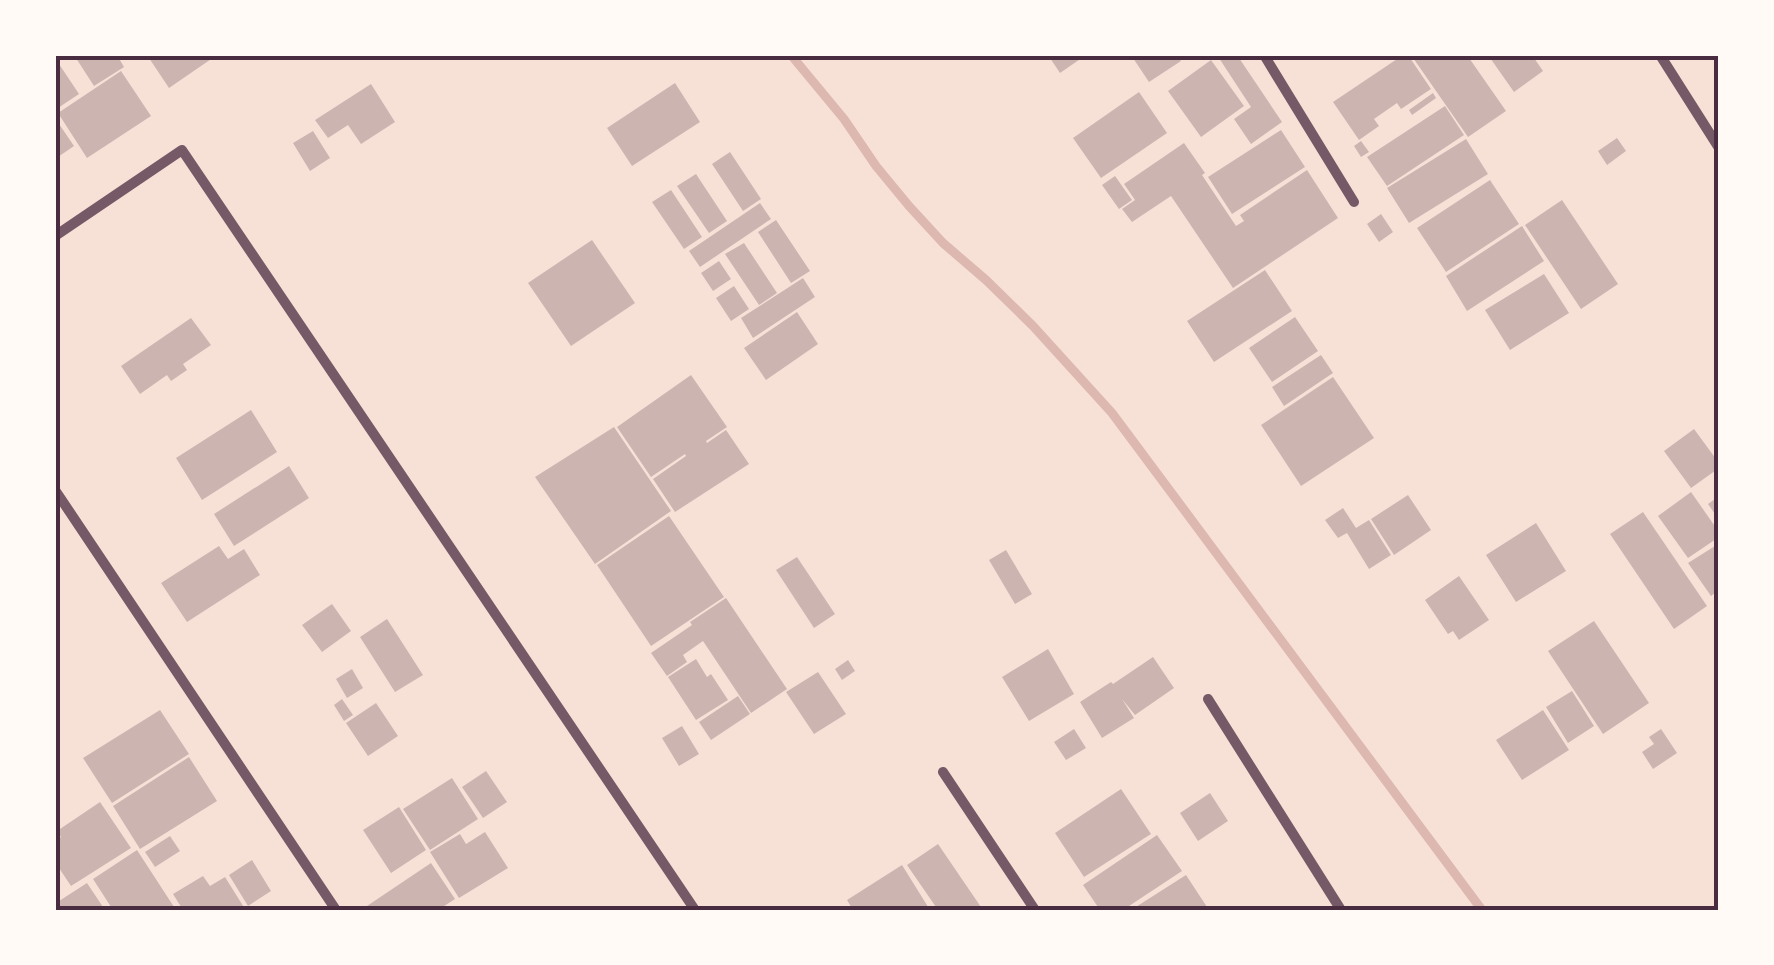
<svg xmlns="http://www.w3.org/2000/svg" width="1774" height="965" font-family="'Open Sans',sans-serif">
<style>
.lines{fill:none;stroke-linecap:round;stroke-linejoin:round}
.stream{stroke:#dcb8b0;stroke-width:9}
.building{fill:#ccb4b1}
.minor{stroke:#755966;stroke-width:10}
.neatline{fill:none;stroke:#4a2c40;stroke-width:4}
</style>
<rect width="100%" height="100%" fill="#f7e1d7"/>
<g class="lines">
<path class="stream" d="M791,55L844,119L876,166L909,206L943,243L986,280L1033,326L1112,413L1482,910"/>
</g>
<path class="building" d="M74,55H117L124,67L94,86Z
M147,55H217L169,88Z
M1048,55H1086L1060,73Z
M1131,55H1176L1181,61L1149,82Z
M1217,55H1237L1282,122L1251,144L1234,119L1251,107Z
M1403,55H1408L1431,89L1401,109L1397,103L1374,119L1379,126L1359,140L1333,102Z
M1411,55H1467L1506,111L1468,137Z
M1488,55H1532L1543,71L1514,92Z
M55,58L79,94L55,110Z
M1211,60L1244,106L1201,137L1168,91Z
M121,71L151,116L87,158L58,113Z
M675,83L700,122L632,166L607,128Z
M371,84L395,122L361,144L348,125L328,138L315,120Z
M1139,92L1167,133L1101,178L1073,138Z
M1433,93L1436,98L1412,115L1409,110Z
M1445,106L1464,135L1387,186L1367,157Z
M55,118L74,146L55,159Z
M1281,130L1305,167L1232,214L1208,177Z
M313,131L330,158L310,171L293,143Z
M1617,138L1626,151L1607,165L1598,151Z
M1466,139L1488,174L1409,223L1387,188Z
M1361,141L1369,152L1361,157L1354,146Z
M1184,143L1205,173L1202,175L1236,226L1244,221L1240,215L1307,170L1338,218L1233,288L1171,196L1132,222L1122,209L1135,200L1124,184Z
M730,152L761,199L743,211L712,164Z
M696,174L727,221L709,233L677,186Z
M1115,176L1132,200L1119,209L1102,185Z
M1490,180L1519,224L1446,272L1417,228Z
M671,190L702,237L684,249L652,202Z
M1562,200L1618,284L1581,309L1525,225Z
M760,203L771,219L700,267L689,251Z
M1381,214L1393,232L1379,242L1367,224Z
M776,220L810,271L791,283L758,232Z
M1522,226L1544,261L1467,311L1446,276Z
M592,240L635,303L571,346L528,283Z
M744,243L777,293L759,305L725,254Z
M719,261L731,279L713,291L701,273Z
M1265,270L1292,311L1214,362L1187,321Z
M1544,274L1569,313L1510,350L1485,310Z
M803,278L815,297L753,338L741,318Z
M734,286L749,309L731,321L716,298Z
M797,312L818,344L766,380L744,348Z
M1295,317L1318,351L1272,382L1249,348Z
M191,318L211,345L183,364L187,370L171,381L167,375L140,394L121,366Z
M1321,355L1333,373L1284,406L1272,387Z
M691,375L727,427L706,441L707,443L726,430L749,464L675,512L653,479L686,456L685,454L651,477L617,427Z
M1333,377L1374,438L1301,486L1261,425Z
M251,410L277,452L202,500L176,458Z
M614,427L671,511L595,564L535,477Z
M1694,429L1719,463V468L1691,488L1664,451Z
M289,466L309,498L234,546L214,514Z
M1691,492L1719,532V537L1688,558L1658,516Z
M1408,495L1431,530L1394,555L1371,519Z
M1719,496V520L1708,504Z
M1343,508L1356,528L1369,520L1391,555L1369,569L1347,533L1338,538L1325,520Z
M1643,512L1707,606L1674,629L1610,534Z
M669,516L724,597L651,646L597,565Z
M1536,523L1566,571L1516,602L1486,555Z
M219,546L228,559L244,549L260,575L187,622L161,583Z
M1715,546L1719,552V590L1711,596L1688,563Z
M1006,550L1032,594L1015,604L989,560Z
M797,557L835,614L814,628L776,570Z
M1459,576L1489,620L1459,640L1453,631L1448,634L1425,600Z
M726,598L787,689L751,713L703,641L683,655L687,662L667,676L651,653L692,625L690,622Z
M332,604L351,631L322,652L302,625Z
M387,619L423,675L395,692L360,637Z
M1594,621L1649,703L1603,734L1548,651Z
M1048,649L1074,694L1029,721L1002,677Z
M1153,657L1174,688L1135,715L1122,699L1134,718L1102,738L1080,702L1111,682L1113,684Z
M696,659L707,677L711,674L728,700L696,720L668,677Z
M848,660L855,671L842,680L835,669Z
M352,669L363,688L347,698L336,679Z
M818,672L846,714L814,734L786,692Z
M1572,691L1594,726L1568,743L1546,707Z
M738,696L750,714L711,740L699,722Z
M342,699L353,715L344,721L334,705Z
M376,703L398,736L368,756L346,723Z
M160,710L189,754L112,803L83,758Z
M1543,710L1569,750L1522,780L1496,740Z
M682,726L699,754L679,766L662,738Z
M1074,729L1086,748L1066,760L1054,742Z
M1661,729L1677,753L1653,769L1642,752L1654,744L1649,737Z
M189,757L217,801L140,849L113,806Z
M486,771L507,802L483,818L462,787Z
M452,778L478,819L430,850L403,809Z
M1121,789L1151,834L1084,877L1055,833Z
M1210,793L1228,821L1198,841L1180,813Z
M100,802L131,848L71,886L55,862V841L61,837L57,831Z
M399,807L426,850L391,873L363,830Z
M485,832L508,868L459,898L430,852L460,834L466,844Z
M1157,835L1182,871L1123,910H1100L1083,885Z
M170,836L180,851L155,867L145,852Z
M938,844L983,910H938L907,865Z
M137,850L176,910H113L93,879Z
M252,860L271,891L248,906L229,875Z
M431,863L455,899L438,910H365L364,908Z
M902,865L930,910H853L847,900Z
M1186,875L1209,910H1131Z
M203,876L210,886L225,877L245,909L183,910L173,894Z
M87,883L105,910H60L56,903Z"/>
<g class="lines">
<path class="minor" d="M1264,55L1354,202
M1660,55L1719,148
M55,236L182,150L695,910
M55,490L336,910
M1208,699L1341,910
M943,772L1035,910"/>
</g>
<rect width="1774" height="965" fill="none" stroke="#fffaf5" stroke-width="115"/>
<rect x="58" y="58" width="1658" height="850" class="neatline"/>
</svg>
